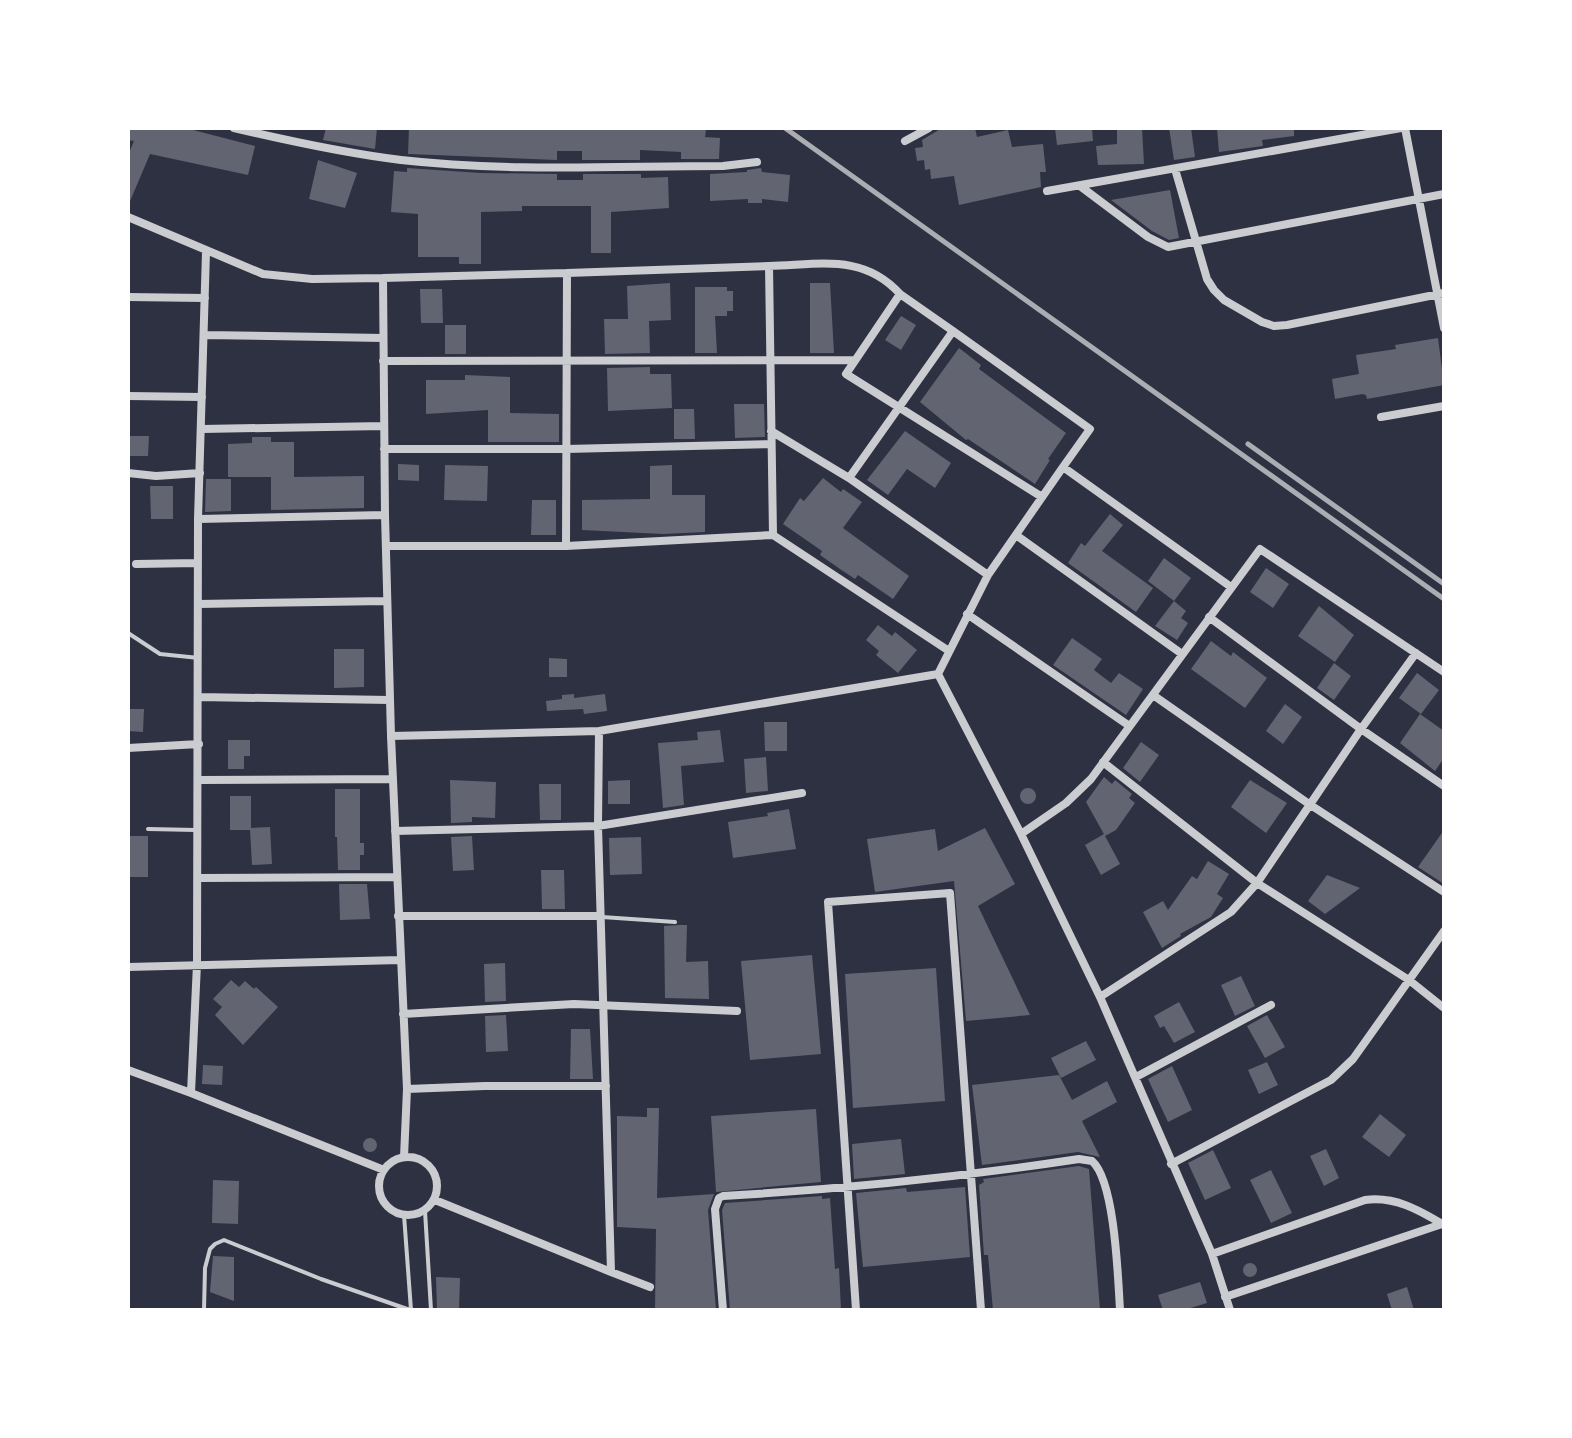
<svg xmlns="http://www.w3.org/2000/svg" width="1572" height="1438" font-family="'Sofia Sans Condensed',sans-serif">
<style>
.building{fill:#626471}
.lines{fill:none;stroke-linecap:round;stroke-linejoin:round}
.service{stroke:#caccd0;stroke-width:4}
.minor{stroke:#caccd0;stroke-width:8}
.rail{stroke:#abadb3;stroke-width:5}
</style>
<rect width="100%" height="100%" fill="#2d3142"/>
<path class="building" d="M128,128L193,130L255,146L248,175L150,154L128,206V155L134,141L128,140Z
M326,128H377L375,149L323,140Z
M409,128H682L706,130L705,137L720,138L719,159H681V152L640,150V160H582V151H557V160L408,154Z
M942,128H975L977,137L1008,130L1012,147L1043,144L1046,172H1040L1041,187L959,205L954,176L931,179L930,169L925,170L924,160L917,161L915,148L923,147L922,140Z
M1055,128H1092L1093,141L1057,145Z
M1117,128H1142L1144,164L1098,165L1096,146L1117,144Z
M1169,128H1191L1195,157L1174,160Z
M1217,128H1294V136L1262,140L1263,146L1219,152Z
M318,160L357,173L345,208L309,199Z
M407,168L481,173L557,174V180H583V174H641V178L668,177L669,208L611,212V253H591V206H522V211L481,212V264H459V257H418V214L391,212L394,171L407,172Z
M761,168L762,172L790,175L788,202L762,199V203H748V199L710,201V174L747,172V170Z
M1170,190L1179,238L1169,240L1152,231L1111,200Z
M670,283L671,320L649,321L650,353L605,354L604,319H628L627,286Z
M810,283H830L834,353H810Z
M695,287H727V291H733V311H727V316H715L717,353H695Z
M420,289H442L443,323H421Z
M901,316L916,325L901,350L885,340Z
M445,325H466V354H445Z
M1438,338L1444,385L1367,399L1366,395L1362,394L1335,399L1332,379L1359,374L1356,355L1396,349L1395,345Z
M959,348L981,365L979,369L1066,433L1048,459L1050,460L1035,484L968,439L966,440L920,402Z
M650,367V374H671L672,408L608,411L607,368Z
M465,375L510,377V413L559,414V442H488V410L426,414V380H465Z
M734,404H764L765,437L735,438Z
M674,409H694L695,439H674Z
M905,431L951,463L935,488L907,469L888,495L867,480Z
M128,436H149L148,456H129Z
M252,437H271V442H294V477L364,476V508L271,510V477H228V444L252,443Z
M398,464L419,465V481L398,480Z
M445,465L488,466L487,501L444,500Z
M672,465V495H705V532L663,534L582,530V500L650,499V466Z
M823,478L841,492L843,489L862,502L843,528L909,576L893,599L858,575L855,579L840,569L820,555L822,551L783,524L800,498L804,501Z
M206,479H231V511L205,512Z
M150,486H173V519H151Z
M532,500H556V535H531Z
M1110,514L1123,525L1102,551L1153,588L1136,612L1068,563L1081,543L1085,546Z
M1164,558L1191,578L1174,601L1148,581Z
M1266,568L1289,584L1273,608L1250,592Z
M1174,601L1186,611L1181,618L1188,623L1177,640L1155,626Z
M1319,606L1354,635L1335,662L1298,636Z
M878,625L892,636L895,632L917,650L898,673L876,655L879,651L866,640Z
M1072,638L1102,659L1094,670L1111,683L1119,673L1143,689L1126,715L1053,665Z
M1211,641L1231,656L1233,652L1267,678L1245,708L1191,669Z
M334,649H364V687L334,688Z
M549,658L567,659V677H549Z
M1334,663L1351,676L1334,700L1317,688Z
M1417,673L1439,690L1421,714L1399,698Z
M574,694V698L605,694L607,711L584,714L583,709L547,711L546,701L562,699V695Z
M1285,704L1302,717L1283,744L1266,731Z
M128,709H144L143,732L128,731Z
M1420,714L1444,731V758L1435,771L1400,743Z
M764,722H787V751H765Z
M720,730L724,762L681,766L684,805L663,808L658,743L698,740L697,732Z
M228,740H250V756H244V769H228Z
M1141,742L1159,755L1140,782L1123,768Z
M766,757L768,791L746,793L744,759Z
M1104,777L1112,784L1115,780L1132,794L1129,798L1135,803L1116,830L1105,836L1086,802Z
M450,780L496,782L495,818L472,817V822L451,823Z
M630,780V804H608V781Z
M1250,780L1287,803L1266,833L1231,807Z
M539,784H561V820H540Z
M1020 796a8 8 0 1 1 16 0a8 8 0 1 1-16 0Z
M335,789H360V843H364V855H360V870H338L337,837H335Z
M230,796H251V828L270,827L272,864L252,865L250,830H230Z
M789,809L796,849L733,858L728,822L768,816L767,813Z
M985,828L1015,884L978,906L1030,1015L966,1021L954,881L875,892L867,839L935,829L938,851Z
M1444,830V884L1418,867Z
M1104,834L1120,864L1101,875L1085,845Z
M128,836H148V877H128Z
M472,836L474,870L453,871L451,837Z
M641,837L642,874L610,875L609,838Z
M1208,861L1229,874L1217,894L1223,898L1211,917L1180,934L1181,936L1162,948L1143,912L1163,901L1168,910L1192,876L1197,879Z
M541,870H564L565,909H542Z
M1327,875L1360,888L1325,914L1308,901Z
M339,884H367L370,919L340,920Z
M679,925H687L686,962L708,961L709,999L665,998L664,926Z
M812,955L821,1054L750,1060L741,961Z
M505,963L506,1001L485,1002L484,964Z
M936,968L945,1101L853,1108L845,974Z
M1241,976L1255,1006L1235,1016L1221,985Z
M231,980L239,987L245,981L254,989L256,987L278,1007L243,1045L215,1015L222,1007L213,999Z
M1179,1002L1195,1032L1174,1043L1164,1026L1160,1028L1154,1016Z
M506,1015L508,1051L486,1052L485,1016Z
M1267,1015L1285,1047L1265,1058L1247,1026Z
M571,1029H590L593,1079H570Z
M1086,1041L1096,1060L1061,1078L1051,1058Z
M1267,1062L1278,1085L1259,1094L1248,1070Z
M203,1065L223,1066L222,1085L202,1084Z
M1172,1066L1192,1110L1168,1122L1148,1079Z
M1059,1075L1072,1100L1107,1081L1117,1102L1082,1121L1100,1157L1078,1152L982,1165L972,1085Z
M647,1108H659L657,1198L714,1194L708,1210L716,1310H655L656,1229L617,1227V1116L647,1117Z
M816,1109L821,1182L716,1192L711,1116Z
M1380,1114L1406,1135L1389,1157L1362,1137Z
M363 1145a7 7 0 1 1 14 0a7 7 0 1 1-14 0Z
M901,1139L905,1174L854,1179L852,1144Z
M1326,1149L1339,1178L1324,1186L1310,1156Z
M1213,1150L1231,1188L1205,1200L1188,1163Z
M1079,1166L1089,1169L1100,1310H993L988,1255H984L979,1185L984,1182L983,1179Z
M1271,1170L1292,1213L1271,1223L1250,1180Z
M213,1180L239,1181L238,1224L212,1223Z
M965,1187L970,1257L863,1267L856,1193L906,1188L907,1192Z
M822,1196V1199L830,1198L835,1269L839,1268L841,1310H730L722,1210L725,1203Z
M213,1256L234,1257V1301L210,1292Z
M1243 1270a7 7 0 1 1 14 0a7 7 0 1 1-14 0Z
M436,1277L460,1278L459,1310H437Z
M1200,1282L1207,1303L1184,1310H1163L1158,1295Z
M1407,1287L1414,1310H1392L1387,1294Z"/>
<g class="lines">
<path class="service" d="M128,633L160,654L199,658
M148,829L196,830
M602,917L675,922
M425,1211L431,1310
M404,1215L411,1310
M204,1310L205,1268L210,1249L215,1244L224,1240L321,1279L410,1310"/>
<path class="minor" d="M234,128C289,141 344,153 401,160C508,172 616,166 723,166L757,162
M1405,128L1444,328
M905,141L929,128
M1175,169L1207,279L1214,290L1224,300L1262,322L1274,326L1287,325L1444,293
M1080,186L1148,237L1168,247L1444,194
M1047,191L1401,128
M128,217L263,274L312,279L383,278L385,515L391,736
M206,252L198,519L197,964L191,1093L384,1170
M769,266C819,265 863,253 900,294
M383,278L567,273L566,546L773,535L769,266L567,273
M128,297L205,298
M953,331L900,294L846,374L1042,497
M204,335L383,338
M383,361L855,360
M128,396L202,397
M1381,417L1444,406
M202,429L384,426
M771,431L849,478L988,575L1063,467L1231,587
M384,449H566L771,444
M128,473L156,476L200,473
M849,478L953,331L1090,429L1063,467
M198,519L385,515
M773,535L949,651
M1016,535L1182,654
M386,546H566
M136,564L198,563
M198,604L387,601
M967,614L1128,725
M1209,617L1361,729L1416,653
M938,674L1021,834L1100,997L1212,1254L1230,1310
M1153,695L1309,804L1444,892
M199,697L390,700
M128,748L199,744
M1103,762L1257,883L1409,980L1444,1008
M199,780L393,779
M395,831L598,826L802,793
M1021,834L1066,803L1091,779L1260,549L1444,672
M198,878L396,877
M398,916H600
M128,967L400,960
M1100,997L1231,912L1257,883L1361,729L1444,786
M403,1014L574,1004L737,1011
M128,1070L191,1093
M1136,1077L1271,1005
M407,1089L485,1086H606
M379 1186a29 29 0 1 1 58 0a29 29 0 1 1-58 0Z
M404,1157L407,1089L391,736L599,731L938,674L988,575
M1171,1164L1331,1080L1353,1059L1444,931
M435,1200L611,1272L598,826L599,731
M1212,1254L1365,1200C1395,1196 1419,1210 1444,1225
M611,1272L650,1287
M1225,1297L1442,1224
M723,1310L715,1209L719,1198L723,1196C843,1189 960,1177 1079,1159L1092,1161C1115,1181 1118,1278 1120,1310
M856,1310L828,902L950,893L981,1310"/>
<path class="rail" d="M785,128L1444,599
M1248,444L1444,584"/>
</g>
<rect width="1572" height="1438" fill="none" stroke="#ffffff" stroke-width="260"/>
</svg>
